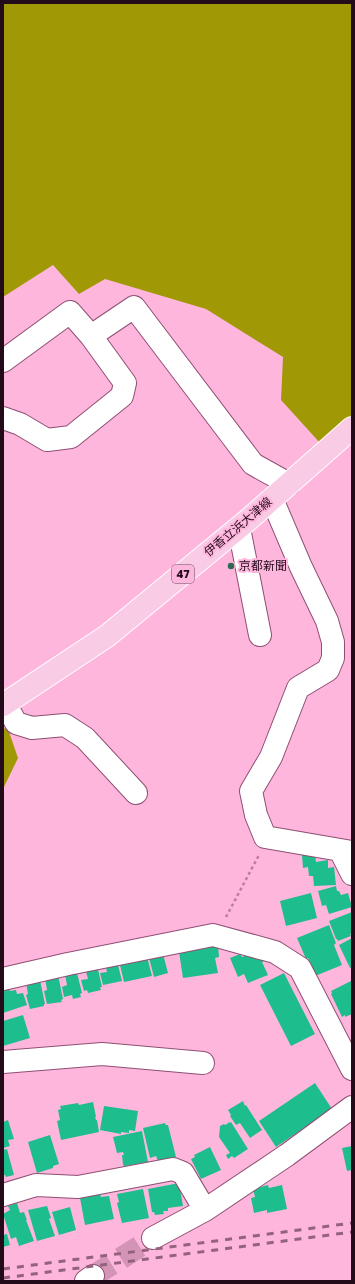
<svg xmlns="http://www.w3.org/2000/svg" width="355" height="1284" font-family="'Golos Text','Noto Sans JP',sans-serif">
<style>
.forest{fill:#a09905}
.building{fill:#1ebd8e}
.lines{fill:none;stroke-linecap:round;stroke-linejoin:round}
.minor-tunnel{stroke:#d394b6;stroke-width:22;stroke-dasharray:22 11;stroke-linecap:butt}
.minor-casing{stroke:#8f4f73;stroke-width:24}
.major-casing{stroke:#fff;stroke-width:24}
.path{stroke:#b87f9e;stroke-width:2.5;stroke-dasharray:3 3;stroke-linecap:butt}
.minor{stroke:#fff;stroke-width:22}
.major{stroke:#facbe5;stroke-width:22}
.rail{stroke:#93627d;stroke-width:3;stroke-dasharray:7 7;stroke-linecap:butt}
.poi-dot{fill:#2e6953;stroke:#ffb6dd;stroke-width:1.5}
.labels{text-anchor:middle;stroke-width:4;stroke-linejoin:round;paint-order:stroke}
.shield{fill:#ffb6dd;stroke:#663e54;stroke-width:1}
.shield-label{font-size:11px;font-weight:bold;fill:#240b1a}
.street-label{font-size:12px;fill:#240b1a;stroke:#ffb6dd}
.poi-label{font-size:12px;fill:#240b1a;stroke:#ffb6dd;text-anchor:start}
</style>
<rect width="100%" height="100%" fill="#ffb6dd"/>
<path class="forest" d="M3,3H352V416L321,444L281,400L283,357L206,309L105,279L79,294L53,265L3,297Z
M7,726L18,758L3,789V730Z"/>
<path class="building" d="M311,854L315,855L316,862L328,860V868L334,867L336,885L314,886L313,876H309L308,867L303,868L302,855Z
M336,886L337,891H339L341,895L348,893L352,907L329,914L326,905L322,906L318,891Z
M311,893L317,918L286,926L280,901Z
M352,912V933L350,934L351,936L338,941L337,939H336L329,921Z
M329,925L336,943L334,945L342,965L315,976L308,958L306,959L297,938Z
M352,938V967L350,968L339,945Z
M218,945L219,957L215,958L218,973L183,978L179,952Z
M162,950L168,973L154,977L148,954Z
M254,952L256,959L263,956L265,961L262,962L268,975L248,983L244,974L238,977L230,958L240,954L242,957Z
M146,953L152,976L124,982L120,965L125,964L123,958Z
M117,961L122,981L103,985L100,973L107,972L105,964Z
M97,965L102,987H100L101,990L88,993L87,990L84,991L81,980L88,979L85,968Z
M77,973L82,993L80,994L81,997L73,999L72,995L64,997L62,987L67,985L65,975Z
M284,973L315,1034L291,1046L260,985Z
M58,975L63,999L61,1000L62,1002L47,1004L44,991L47,990L45,978Z
M40,980L45,1004H44V1006L30,1009L26,995L28,994L26,983Z
M351,981L352,984V1014L345,1017V1015L342,1017L331,994L332,993L331,991Z
M8,985L10,991L16,990L17,994L23,993L27,1005L3,1013V986Z
M23,1015L30,1038L3,1046V1021Z
M315,1083L332,1109L276,1147L259,1121Z
M243,1101L245,1106L246,1105L262,1130L250,1138L240,1123L236,1125L230,1116L231,1115L228,1110Z
M93,1102L96,1117H95L96,1120H97L99,1132L61,1140L57,1121L60,1120L58,1110L61,1109L60,1106L78,1103L79,1105Z
M104,1106L138,1111L135,1131L129,1130V1133L121,1132V1134L100,1130Z
M8,1120L14,1139L8,1140L10,1146L3,1148V1122Z
M229,1122V1123L231,1122L248,1149L234,1158L232,1156L228,1159L226,1155L230,1153L219,1137L220,1126L224,1124L225,1125L227,1124Z
M165,1123L166,1125H168L176,1157L158,1161L156,1156L150,1158L143,1128Z
M142,1131L148,1162L125,1166L123,1165L122,1155H124L123,1152L117,1153L113,1137Z
M50,1135L59,1164L53,1166V1168L37,1173L28,1142Z
M352,1146V1170L347,1171L342,1148Z
M210,1147L221,1170L201,1179L191,1159L195,1157L194,1155Z
M7,1149L14,1175L6,1177L5,1175H3V1150Z
M179,1183L183,1206L168,1208V1211H163L164,1214L155,1215L154,1212H152L148,1189Z
M268,1185L269,1188L282,1185L287,1209L267,1213V1210L254,1213L251,1198L255,1197L253,1189Z
M143,1189L149,1218L122,1223L117,1203L119,1202L117,1194Z
M100,1194L101,1197L109,1196L114,1219L85,1225L80,1198Z
M17,1203L20,1213L24,1212L27,1220H26L34,1241L19,1246L16,1237L11,1239L3,1214L10,1210L8,1206Z
M47,1206L51,1218L49,1219L55,1236L37,1241L28,1210Z
M70,1207L76,1230L59,1235L52,1212Z
M7,1234L10,1245L3,1247V1235Z"/>
<g class="lines">
<path class="minor-tunnel" d="M93,1276L153,1238"/>
<defs>
<path id="minor" d="M91,336L134,307L253,464L289,484
M3,361L70,312L91,336L125,383L122,396L71,437L47,440L20,424L3,418
M272,499L301,567L327,621L333,642V658L328,670L298,688L271,757L251,791L256,815L265,837L352,852
M239,528L260,635
M5,703L16,723L32,728L65,725L85,738L136,793
M340,850L352,874
M3,979L68,964L213,935L275,952L300,968L352,1069
M3,1062L102,1054L203,1063
M3,1195L36,1185L78,1187L173,1169L183,1173L205,1210
M153,1238L205,1210L287,1155L352,1107
M86,1281L93,1276"/>
<path id="major" d="M3,705L107,636L248,520L352,428"/>
</defs>
<use href="#minor" class="minor-casing"/>
<use href="#major" class="major-casing"/>
<path class="path" d="M226,917L259,855"/>
<use href="#minor" class="minor"/>
<use href="#major" class="major"/>
<path class="rail" d="M3,1269L352,1223
M3,1278L352,1232"/>
</g>
<circle class="poi-dot" cx="231" cy="566" r="4"/>
<g class="labels">
<rect class="shield" x="172" y="565" width="22" height="18" rx="3"/>
<g class="shield-label">
<text x="183" y="578">47</text>
</g>
<g class="street-label">
<text transform="translate(238 527) rotate(-40)" y="4">伊香立浜大津線</text>
</g>
<g class="poi-label">
<text x="239" y="570">京都新聞</text>
</g>
</g>
<rect width="355" height="1284" fill="none" stroke="#240b1a" stroke-width="8"/>
</svg>
